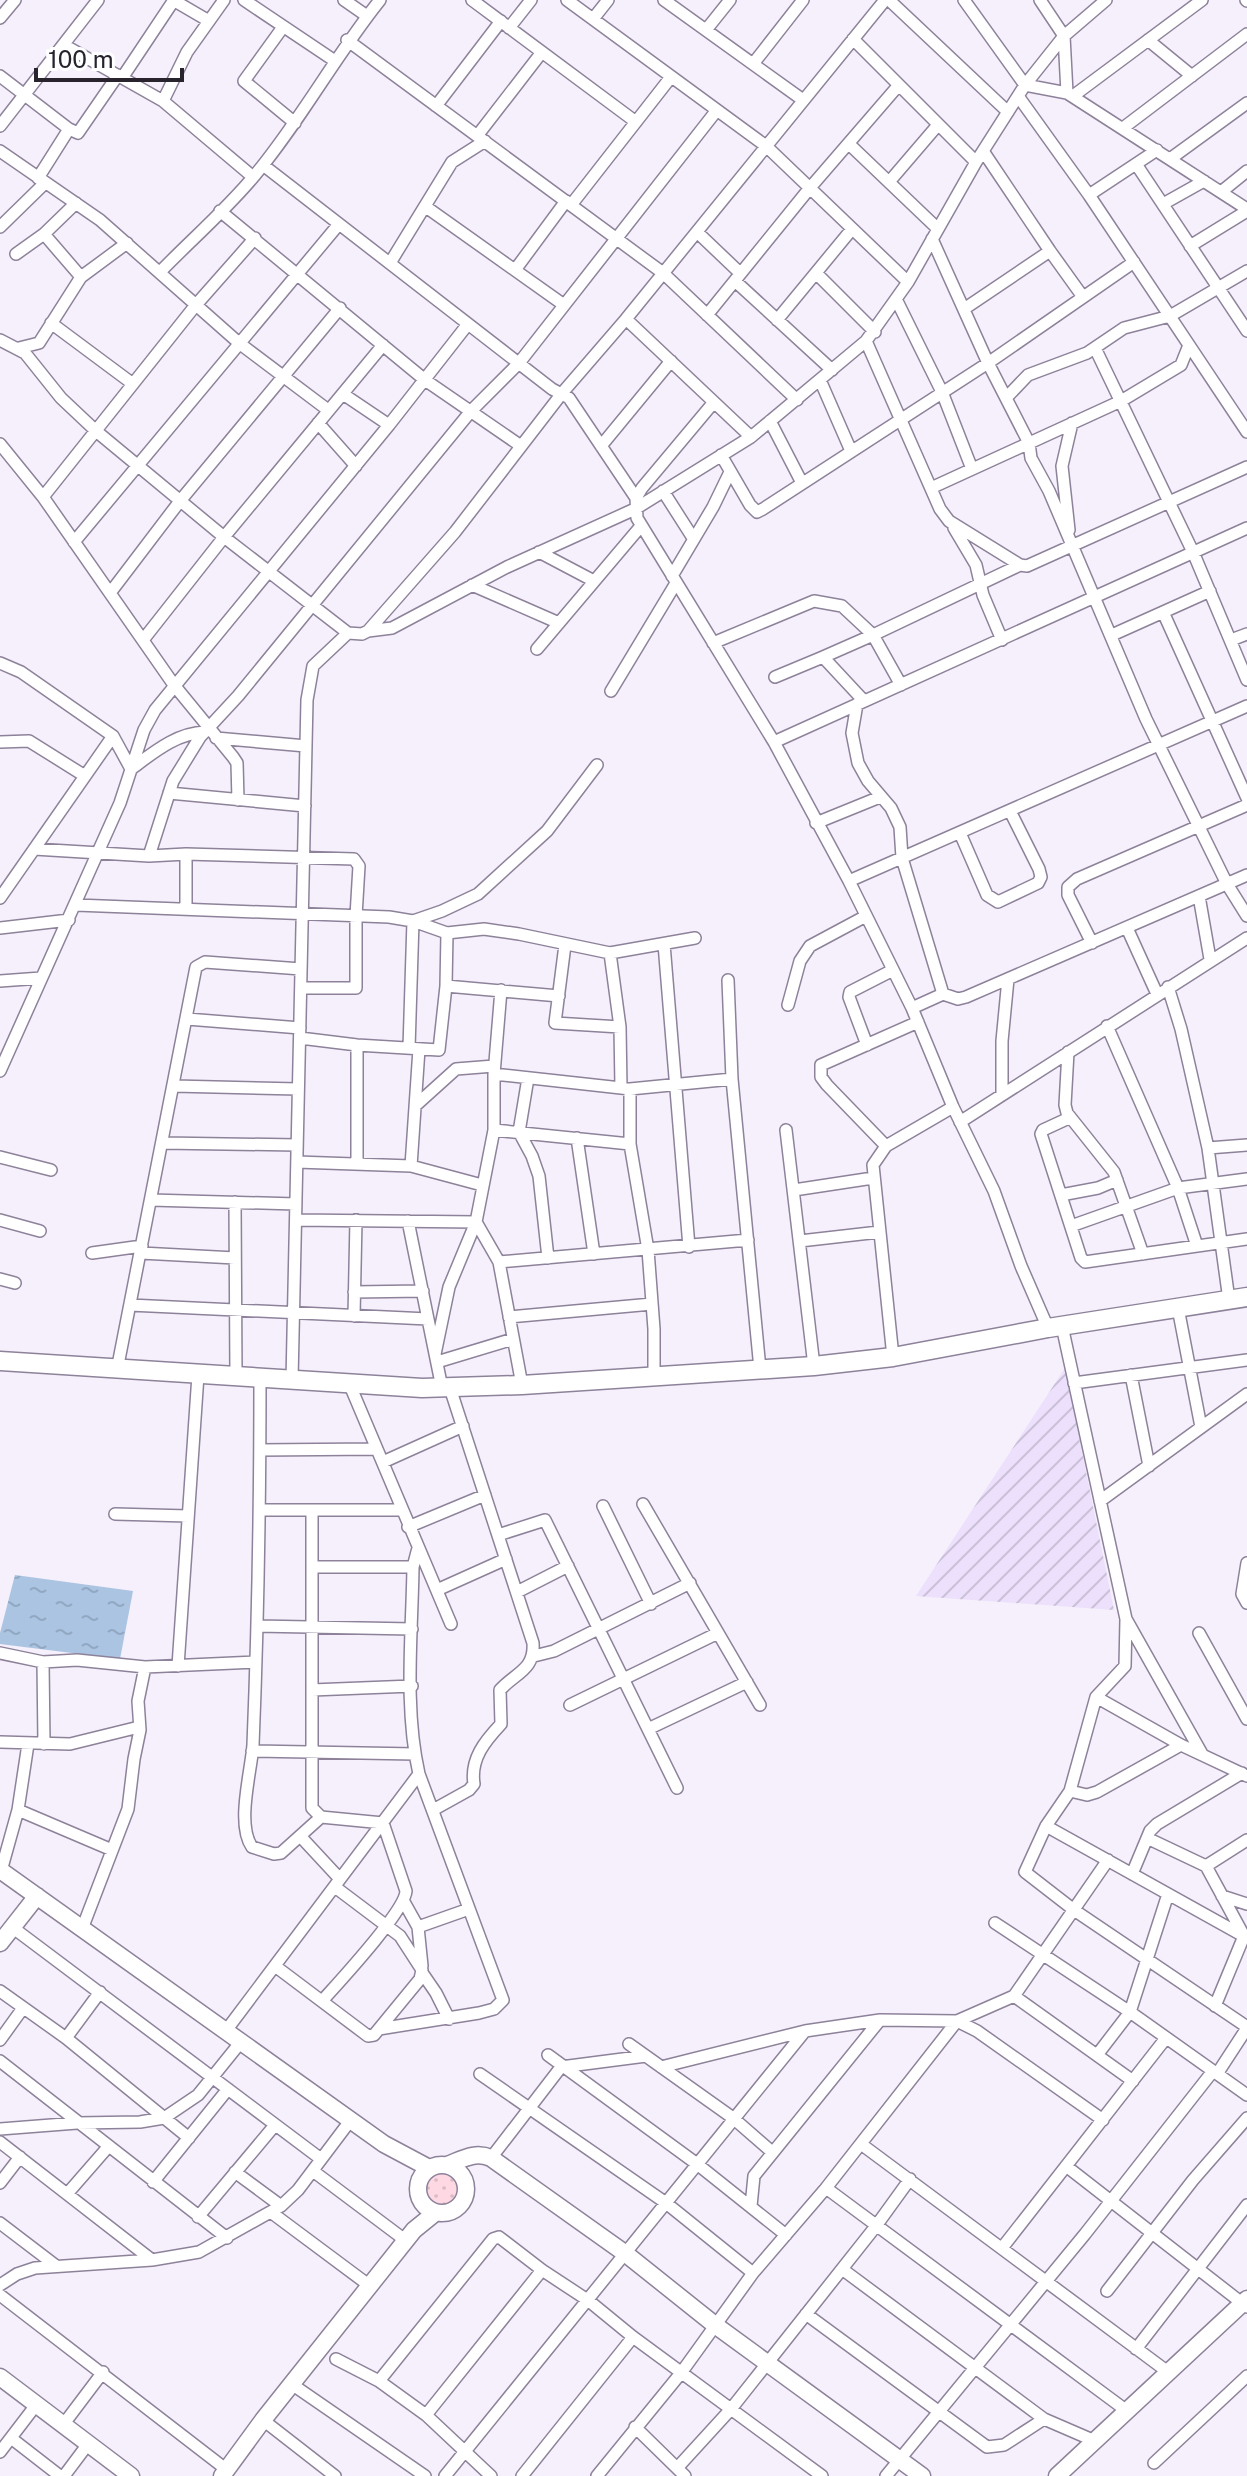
<svg xmlns="http://www.w3.org/2000/svg" width="1247" height="2476" font-family="'Public Sans',sans-serif">
<style>
.industrial{fill:url(#industrial-furrows)}
.grass{fill:url(#grass-dots)}
.water{fill:url(#water-ripples)}
.lines{fill:none;stroke-linecap:round;stroke-linejoin:round}
.street-casing{stroke:#8d829a;stroke-width:14}
.secondary-casing{stroke:#8d829a;stroke-width:19}
.primary-casing{stroke:#8d829a;stroke-width:21}
.street{stroke:#fff;stroke-width:11}
.secondary{stroke:#fff;stroke-width:16}
.primary{stroke:#fff;stroke-width:18}
</style>
<defs>
<pattern id="industrial-furrows" width="10" height="10" patternUnits="userSpaceOnUse" patternTransform="scale(2)"><rect width="10" height="10" fill="#ece0fc"/><path d="M-1 1l2-2M0 10L10 0M9 11l2-2" fill="none" stroke="#cac0d8"/></pattern>
<pattern id="grass-dots" width="8" height="8" patternUnits="userSpaceOnUse" patternTransform="scale(2)"><rect width="8" height="8" fill="#fed9e4"/><path d="M2 2h.1M6 6h.1" fill="none" stroke="#dabac4" stroke-width="1.8" stroke-linecap="round"/></pattern>
<pattern id="water-ripples" width="26" height="14" patternUnits="userSpaceOnUse" patternTransform="scale(2)"><rect width="26" height="14" fill="#aac4e2"/><path d="M2 4q2-2 4 0t4 0M15 11q2-2 4 0t4 0" fill="none" stroke="#92a8c2"/></pattern>
</defs>
<rect width="100%" height="100%" fill="#f5f0fb"/>
<path class="industrial" d="M1065,1368L1114,1610L916,1596Z"/>
<path class="grass" d="M424 2187a19 19 0 1 1 38 0a19 19 0 1 1-38 0Z"/>
<path class="water" d="M15,1575L133,1591L120,1659L0,1644V1633Z"/>
<g class="lines">
<defs>
<path id="street" d="M173,0L209,21
M244,0L335,61
M344,0L367,16
M472,0L636,122
M567,0L766,146L908,282
M664,0L803,100
M889,0L1008,112
M964,0L1025,85L1067,93L1247,209
M1040,0L1064,36L1067,93
M1246,0L1247,1
M0,18L15,0
M593,19L608,0
M283,27L244,81L295,123
M509,28L531,0
M706,30L730,0
M853,39L976,162
M347,40L663,273L797,400
M1148,40L1192,76
M64,45L163,101L253,177
M753,64L803,0
M0,76L69,129L78,133L118,75
M122,78L174,0
M1018,96L1089,195L1247,432
M1073,96L1202,0
M163,101L187,52L224,0
M436,106L501,21
M0,126L98,0
M1123,128L1247,34
M477,136L542,52
M849,144L938,229
M0,151L100,220L239,343L328,410
M983,151L1050,251L1083,297
M1170,159L1247,103
M1136,164L1247,331
M263,165L552,389L569,398L636,498
M38,178L69,129
M889,182L937,126
M1221,192L1247,171
M1089,195L1157,150
M1163,204L1204,181
M571,205L671,77
M426,207L564,305
M220,211L425,380L521,446
M0,227L45,183
M697,232L740,273
M44,234L81,277
M932,239L988,363L1029,443L1031,458L1049,491L1146,719L1227,884L1247,916
M1190,246L1247,211
M16,254L44,234L76,203
M390,263L452,162L485,141
M515,270L566,201
M160,272C191,240 226,210 255,175C301,120 335,56 380,0
M817,274L875,332
M735,281L832,370
M896,299L942,392L972,469
M964,309L1050,251
M707,315L809,189L898,86
M626,319L751,437
M777,320L852,229
M51,323L133,384
M0,340L25,353L61,398L96,431L224,537L348,633L362,634L368,631L455,532L563,392L626,319L885,0
M866,341L940,509L949,521L1020,565L1027,566L1247,467
M19,348L39,343L81,277L127,243
M1095,348L1193,552L1247,680
M820,380L851,451
M343,394L389,425
M1006,398L1028,375L1087,353L1124,328L1170,316L1247,271
M714,402L642,488L636,498L637,518L774,742L849,881L912,1008L953,1107L994,1191L1021,1266L1048,1328
M770,421L802,483
M318,423L356,466
M0,444L43,497L174,685L233,757L237,763L238,800
M601,446L671,361
M721,455L750,505L757,512L763,509L988,363L1134,262
M931,488L1121,401L1181,365L1189,345
M663,491L693,538
M43,497L195,306L255,238
M954,528L976,565L983,595L1002,640
M1069,530L1062,466L1072,423
M74,542L339,224
M539,552L594,581
M672,576L713,507L730,472
M472,585L559,623
M110,593L180,501L340,308
M1163,612L1247,798
M368,631L392,628L507,567L635,509L751,437L866,341L908,282L976,162L1025,85L1064,36L1106,0
M1112,635L1210,591
M143,640L224,537L383,345
M1231,640L1247,634
M713,643L814,601L842,606L873,635L1020,565
M537,649L641,526
M823,657L873,635L901,685
M0,663L21,672L113,736L131,769C153,753 176,733 205,732
M775,677L823,657L864,701
M611,691L676,583
M857,704L852,733L858,763L868,781L891,808L900,827L902,858L943,994
M216,738L306,746
M0,742L29,741L85,776
M774,742L1247,528
M169,793L305,806
M816,823L880,797
M960,833L987,895L998,902L1038,883L1041,877L1039,869L1010,811
M34,849L149,856L186,854L354,859L359,866L356,916V988H301
M186,854V909
M149,856L173,781L200,737L238,696L471,411L519,363L717,110
M849,881L1247,706
M1199,896L1210,959
M0,898L113,736
M76,905L389,917L413,921L447,933L484,929L519,934L610,953L695,938
M0,928L69,920
M1127,928L1157,994
M1092,943L1068,895V887L1077,879L1247,805
M664,944L689,1247
M565,945L555,1023L620,1027
M610,953L620,1027L621,1088
M728,980L732,1079L760,1369
M0,981L41,978
M446,986L447,933
M1168,987L1181,1029L1208,1148L1229,1300
M788,1005L800,961L810,946L866,916
M912,1008L943,994L958,999L966,997L1247,875
M187,1019L300,1028
M1107,1026L1178,1188L1197,1246
M300,1038L357,1045L439,1050L446,986L559,996
M867,1045L849,997L850,992L893,970
M409,1048L413,921L442,911L478,894L547,831L597,765
M1068,1052L1065,1105L1067,1113L1114,1172L1143,1254
M0,1071L120,803L144,730L155,710L389,425L468,324
M494,1074L630,1089L732,1079
M528,1078L519,1132L532,1156L539,1176L548,1258
M174,1086L298,1089
M630,1089V1144L648,1250L654,1329V1376
M1002,1095V1041L1008,979
M415,1106L456,1069L494,1066
M1069,1118L1043,1130L1041,1134L1081,1258L1085,1262L1247,1239
M960,1122L1247,938
M494,1130L630,1144
M786,1130L814,1366
M577,1138L594,1254
M163,1143L297,1145
M886,1146L827,1085L821,1077V1065L918,1022
M1208,1148L1247,1145
M0,1157L51,1170
M297,1162L411,1166L482,1185
M357,1164V1045
M411,1166L419,1049
M794,1190L873,1178
M1061,1195L1098,1188L1117,1180
M151,1200L296,1204
M235,1202L236,1377
M0,1220L40,1231
M296,1220L476,1222
M408,1221L442,1388
M476,1222L499,1262L522,1385
M1071,1226L1178,1188L1247,1179
M800,1241L879,1232
M92,1253L142,1246
M141,1253L235,1258
M499,1262L748,1240
M0,1279L15,1283
M354,1292L423,1291
M130,1305L428,1319
M1178,1308L1201,1427
M354,1316L356,1220
M509,1317L652,1304
M1062,1326L1126,1619L1125,1666L1096,1697L1070,1791L1046,1826L1025,1872L1074,1910L1247,2027
M435,1354L449,1287L476,1222L494,1130V1074L501,990
M893,1357L873,1165L886,1146L953,1107
M437,1362L513,1339
M117,1370L196,967L205,962L301,969
M1131,1375L1149,1466
M260,1378C260,1501 258,1623 253,1745C251,1773 236,1824 252,1847L274,1854L281,1853L321,1817
M292,1380L307,700L313,666L348,633
M349,1383L451,1624
M1074,1383L1247,1360
M260,1450L377,1449
M383,1462L463,1426
M1100,1501L1247,1394
M643,1504L760,1705
M603,1506L651,1604
M260,1510H402
M312,1510V1808L321,1817L383,1823L406,1891C405,1911 339,1982 322,2001
M115,1514L188,1516
M408,1527L485,1495
M498,1535L545,1520L677,1788
M1247,1563L1242,1594L1247,1603
M313,1567H413
M437,1590L506,1559
M517,1592L568,1566
M1126,1619L1202,1754
M257,1626L412,1629
M1199,1633L1247,1719
M0,1653L43,1662L77,1660L145,1667L256,1662
M534,1656L554,1651L690,1583
M43,1662L44,1744
M178,1666L198,1375
M312,1690L412,1686
M1096,1697L1181,1745L1247,1776
M570,1705L718,1633
M648,1729L747,1682
M0,1742L70,1744L135,1728L140,1730
M252,1751L415,1754
M1070,1791L1087,1795L1097,1792L1181,1745
M18,1810L112,1850
M433,1810L469,1790L474,1784C470,1759 485,1741 501,1724L500,1690C515,1673 535,1670 533,1643L450,1388
M1046,1826L1247,1938
M301,1837L340,1879
M1147,1838L1206,1866L1244,1936L1215,2006
M1206,1866L1247,1840
M1,1871L18,1810L28,1744
M1132,1874L1150,1831L1157,1824L1242,1773
M1222,1896L1247,1904
M404,1902L418,1927L469,1909
M995,1923L1130,2012L1247,2095
M12,1927L321,2159
M418,1927L422,1966
M82,1929L128,1809L134,1759L140,1730L138,1701L145,1667
M275,1966L368,2036L374,2035L420,1979L422,1970L400,1936L335,1887
M423,1974L436,1993L449,2019
M0,1991L66,2038L189,2138
M1014,1996L1108,1860
M379,2029L479,2013L494,2009L503,2000L419,1774
M225,2032L419,1774C404,1708 412,1635 413,1567L418,1548
M66,2038L100,1992
M0,2040L23,2008
M629,2044L733,2118L772,2152
M548,2055L697,2164L786,2235
M1097,2055L1130,2012L1168,1894
M0,2061L227,2238
M661,2067L805,2031L880,2020L957,2021L977,2031L1103,2120
M480,2074L666,2203L753,2273
M1217,2074L1247,2028
M0,2129L77,2123L140,2122L164,2118L198,2095L240,2043
M0,2142L152,2260
M861,2144L1168,2372
M491,2158L561,2067L646,2056
M1066,2166L1247,2307
M313,2171L405,2240
M235,2172L281,2206
M153,2182L228,2089
M0,2183L20,2157
M826,2188L1127,2411
M67,2194L108,2147
M751,2206L754,2176L880,2020
M272,2213L370,2286
M198,2217L275,2125
M0,2223L55,2265
M1002,2248L1166,2038
M842,2269L1044,2419L1095,2441
M0,2285L17,2274L35,2268L152,2260L199,2252L281,2206L298,2190L350,2121
M1107,2291L1193,2180L1247,2118
M0,2295L227,2470
M806,2314L987,2447L1004,2445L1044,2419
M1136,2349L1247,2205
M336,2359L379,2381L426,2415L491,2476
M379,2381L493,2239L499,2237L542,2270L589,2301L633,2337L822,2476
M293,2385L425,2476
M426,2415L542,2270
M263,2420L335,2476
M63,2425L103,2372
M635,2427L685,2476
M11,2438L60,2476
M0,2452L36,2405
M1154,2463L1247,2376
M678,2467L731,2409L876,2226L910,2179
M64,2476L88,2444
M445,2476L805,2031
M522,2476L633,2337
M597,2476L681,2373L753,2273L826,2188L957,2021L1014,1996L1133,2081
M886,2476L1085,2234L1213,2071"/>
<path id="secondary" d="M0,1870L384,2144L429,2168
M0,1943L37,1896
M418 2189a24 24 0 1 1 48 0a24 24 0 1 1-48 0Z
M447,2165C463,2159 475,2151 491,2158L626,2254L715,2325L922,2476
M0,2377L131,2476
M222,2476L263,2420L414,2230L435,2213
M1057,2476L1247,2299"/>
<path id="primary" d="M0,1361L422,1388L522,1385L814,1366L893,1357L1048,1328L1247,1297"/>
</defs>
<use href="#street" class="street-casing"/>
<use href="#secondary" class="secondary-casing"/>
<use href="#primary" class="primary-casing"/>
<use href="#street" class="street"/>
<use href="#secondary" class="secondary"/>
<use href="#primary" class="primary"/>
</g>
<path d="M36 68v12h146v-12" fill="none" stroke="#28232d" stroke-width="4"/>
<text x="48" y="68" font-size="24" fill="#28232d" stroke="#ffffff" stroke-width="6" paint-order="stroke">100 m</text>
</svg>
